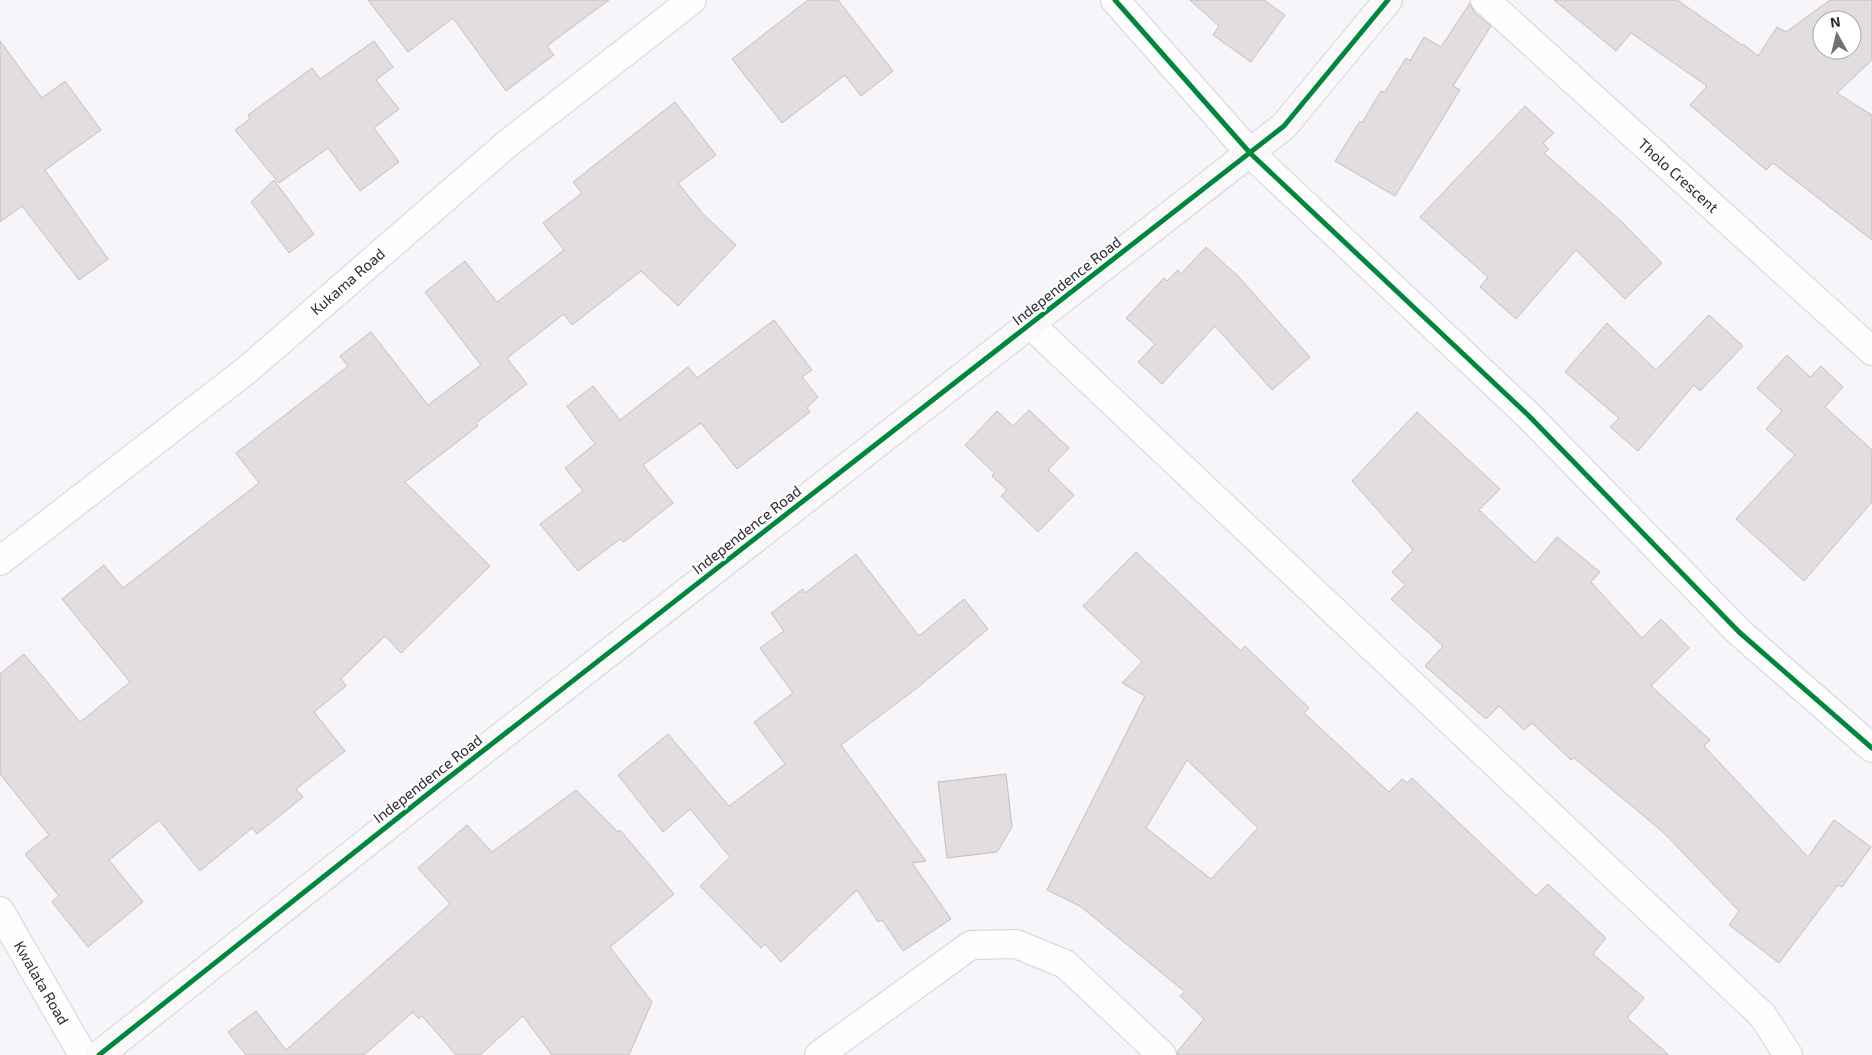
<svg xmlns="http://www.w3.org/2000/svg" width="1872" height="1055" font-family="'Exo 2',sans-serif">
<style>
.building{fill:#e2ddde;stroke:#c3bfbe;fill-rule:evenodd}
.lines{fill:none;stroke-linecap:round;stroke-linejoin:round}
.street-casing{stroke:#d5d2da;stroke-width:30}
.secondary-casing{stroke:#d5d2da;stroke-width:30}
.street{stroke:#fefefe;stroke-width:28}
.secondary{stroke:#fbf8f9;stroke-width:28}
.cycleway-casing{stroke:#fff;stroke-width:8}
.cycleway{stroke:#00873e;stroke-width:5}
.labels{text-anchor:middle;stroke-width:4.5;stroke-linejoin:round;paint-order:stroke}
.street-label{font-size:15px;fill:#2b2831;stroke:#fff}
</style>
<rect width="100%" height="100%" fill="#f7f5fa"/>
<path class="building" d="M368,0H609L547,46L554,55L506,91L453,18L408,52Z
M808,0H838L893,71L861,96L845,75L782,123L732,59Z
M1190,0H1264L1285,15L1251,62L1213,35L1219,26Z
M1554,0H1677L1742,45L1743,44L1758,56L1777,27L1786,32L1830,0H1872V60L1837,93L1872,115V240L1773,163L1766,170L1690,105L1707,86L1631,33L1616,51ZM1822,20H1852V50H1822Z
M1470,3L1474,12L1491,26L1453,86L1460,90L1395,196L1335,161L1360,121L1362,123L1381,91L1385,92L1406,58L1410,61L1424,37L1441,47Z
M0,41L42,98L65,81L101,130L45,170L108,259L79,280L22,206L0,222Z
M374,41L393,67L376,80L399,109L374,128L399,162L360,191L328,148L279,183L235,130L250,119L248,115L312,68L320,79Z
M675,102L716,155L678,183L703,214L736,245L678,306L641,271L572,325L564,314L507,358L527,384L476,423L478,426L405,482L490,566L401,653L385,636L341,679L346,686L314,712L345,751L296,789L303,797L257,834L252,828L200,871L159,820L109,860L143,902L88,947L52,902L59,896L25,854L49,835L0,774V674L24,654L80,722L130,682L62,599L104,565L123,588L259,483L236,453L348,366L340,356L371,332L428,405L481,365L425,292L465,261L497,302L564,250L543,223L582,193L573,182Z
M1525,106L1554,133L1543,143L1549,149L1544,153L1621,221L1662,263L1625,299L1576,250L1516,319L1480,287L1488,277L1420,217Z
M274,180L314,234L289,253L251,202Z
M1206,247L1238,276L1310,357L1272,390L1215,326L1162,384L1138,362L1155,344L1126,318L1164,278L1167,281L1178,270L1181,274Z
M1709,315L1743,346L1700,391L1694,385L1638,451L1610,427L1619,418L1565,372L1607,323L1656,370Z
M774,320L812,370L802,377L818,397L807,408L810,412L737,469L701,423L643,465L673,503L625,541L623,542L620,539L578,571L540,524L583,491L565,468L595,444L567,406L593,386L620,420L688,367L697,378Z
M1787,355L1810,377L1821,366L1843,387L1825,407L1872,450V502L1804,581L1736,519L1795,455L1766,429L1782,411L1757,388Z
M1029,410L1069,448L1048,470L1074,495L1038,532L1001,496L1007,490L992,476L994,473L965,445L997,411L1013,426Z
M1417,412L1500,489L1479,510L1535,563L1557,537L1600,572L1591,582L1642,638L1661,619L1689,648L1651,686L1710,740L1704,746L1808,857L1834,820L1871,847L1842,887L1838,885L1779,963L1729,925L1739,911L1663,832L1574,758L1571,760L1532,723L1524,730L1499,706L1486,719L1425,666L1443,646L1391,599L1405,585L1392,572L1413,550L1352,481Z
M1136,552L1241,651L1245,646L1309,708L1304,713L1389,792L1402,779L1407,783L1412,778L1536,896L1548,884L1606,938L1593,954L1644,998L1627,1018L1669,1055H1177V1052L1204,1019L1180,996L1185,992L1080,906L1047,890L1145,696L1122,683L1142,662L1083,606ZM1187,760L1258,828L1211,879L1146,828Z
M856,554L919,636L964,599L988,629L917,688L841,745L926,861L912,863L951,919L903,951L882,920L878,922L857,890L781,962L765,944L761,948L700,886L730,857L690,809L663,832L618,775L668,734L729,806L785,764L754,722L793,693L760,648L784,631L771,613L803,589L805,593Z
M1006,774L1012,827L997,852L947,858L938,782Z
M576,790L618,832L620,830L674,894L610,947L652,1002L629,1055H552L523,1016L480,1055H456L422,1016L419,1019L413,1012L364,1055H246L228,1032L256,1011L286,1050L450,904L418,868L467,825L492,852Z"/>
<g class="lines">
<defs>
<path id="street" d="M1115,0L1250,153L1529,416L1739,632L1872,748
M1485,0L1872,351
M1031,325L1763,1016L1788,1055
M0,561L248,369L507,144L692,0
M0,911L83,1055
M819,1055L971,945L1016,944L1065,964L1162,1055"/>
<path id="secondary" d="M99,1055L443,782L1284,126L1388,0"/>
</defs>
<use href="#street" class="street-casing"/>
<use href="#secondary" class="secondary-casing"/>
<use href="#street" class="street"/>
<use href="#secondary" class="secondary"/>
<defs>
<path id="cycleway" d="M1115,0L1250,153L1529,416L1739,632L1872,748
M99,1055L443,782L1284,126L1388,0"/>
</defs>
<use href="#cycleway" class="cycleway-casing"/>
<use href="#cycleway" class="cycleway"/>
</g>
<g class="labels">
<g class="street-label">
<text transform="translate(1678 176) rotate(42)" y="5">Tholo Crescent</text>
<text transform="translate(1067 281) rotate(-38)" y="5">Independence Road</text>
<text transform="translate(348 282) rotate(-41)" y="5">Kukama Road</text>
<text transform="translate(747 530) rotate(-38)" y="5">Independence Road</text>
<text transform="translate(428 779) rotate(-38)" y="5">Independence Road</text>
<text transform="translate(41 983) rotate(60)" y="5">Kwalata Road</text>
</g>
</g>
<g transform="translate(1837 35) rotate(352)"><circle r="24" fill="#ffffff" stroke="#aaa9ad"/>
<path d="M0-4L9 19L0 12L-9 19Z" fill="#727077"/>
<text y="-8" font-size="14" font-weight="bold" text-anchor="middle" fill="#2b2831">N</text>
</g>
</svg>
